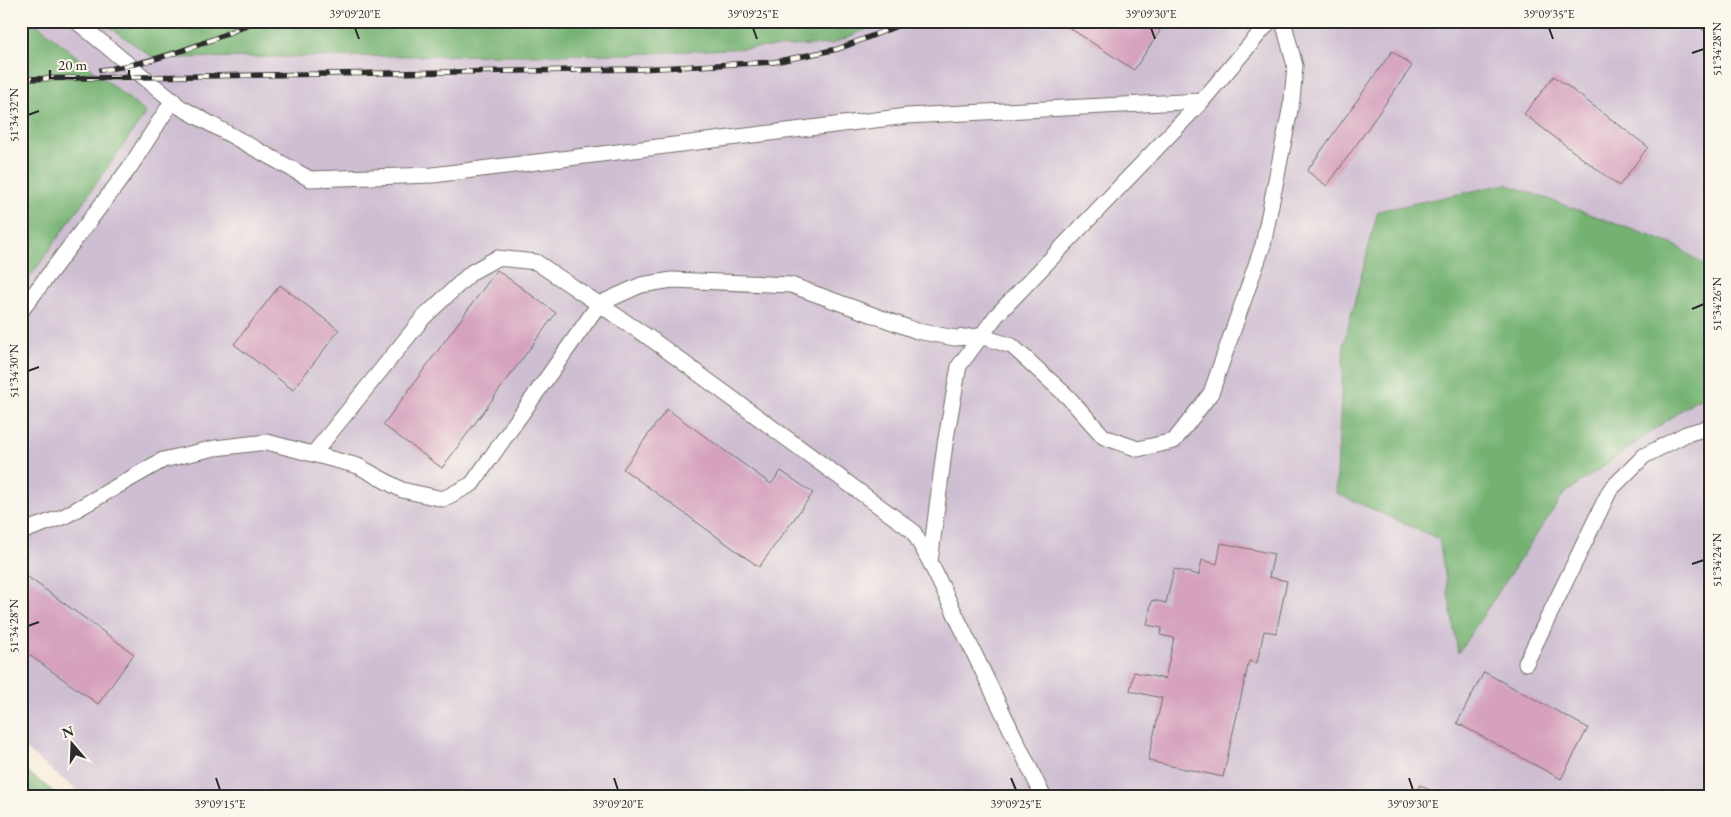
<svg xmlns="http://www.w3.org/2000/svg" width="1731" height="817" font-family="'EB Garamond',serif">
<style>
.industrial{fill:#cebed2}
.forest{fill:#75b272;stroke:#506e4e}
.building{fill:#d5a1bd}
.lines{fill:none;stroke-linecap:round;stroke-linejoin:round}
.lane-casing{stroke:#736e67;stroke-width:17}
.lane{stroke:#fff;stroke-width:15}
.rail-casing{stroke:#2b2b2b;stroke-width:5.5}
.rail{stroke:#fbf7ec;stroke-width:4;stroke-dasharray:11;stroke-linecap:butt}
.ticks{fill:none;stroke:#2b2b2b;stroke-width:2}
.neatline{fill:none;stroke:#2b2b2b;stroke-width:2}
.ticks-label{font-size:12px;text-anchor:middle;fill:#2b2b2b}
</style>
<rect width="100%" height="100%" fill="#fbf7ec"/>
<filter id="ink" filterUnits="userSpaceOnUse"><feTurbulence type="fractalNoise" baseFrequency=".02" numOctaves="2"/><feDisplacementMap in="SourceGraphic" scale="10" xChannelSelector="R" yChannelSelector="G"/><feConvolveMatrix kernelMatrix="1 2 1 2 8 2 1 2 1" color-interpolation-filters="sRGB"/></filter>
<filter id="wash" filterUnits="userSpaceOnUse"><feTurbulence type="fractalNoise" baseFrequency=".0096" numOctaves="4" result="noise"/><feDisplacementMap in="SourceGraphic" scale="20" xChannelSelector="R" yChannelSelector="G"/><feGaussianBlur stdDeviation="1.12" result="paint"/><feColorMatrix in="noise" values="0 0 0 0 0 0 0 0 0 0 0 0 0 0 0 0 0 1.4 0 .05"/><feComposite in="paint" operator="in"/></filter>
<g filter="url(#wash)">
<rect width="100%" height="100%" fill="#f8ead7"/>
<path class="industrial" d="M21,21H1710V796H84L21,746Z"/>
<path class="forest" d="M21,21H33L146,113L21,290Z
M101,21H885L832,44L630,54L154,58Z
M1506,184L1675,245L1710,269V399H1697L1563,495L1458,653L1439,539L1336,493L1344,343L1378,211Z
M21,767L59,796H21Z"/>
<g id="blocks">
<path class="building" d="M1059,21H1145L1160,31L1134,70Z
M1653,21H1667L1662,28Z
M1691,21H1710V35Z
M1392,51L1412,66L1327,186L1307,171Z
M1554,76L1648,147L1619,186L1524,114Z
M497,270L556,313L442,468L383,425Z
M280,285L339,330L293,390L234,344Z
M667,409L771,484L781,471L813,493L759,567L623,469Z
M1221,543L1274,554L1269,577L1287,581L1276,633L1264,631L1257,663L1249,661L1223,777L1148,761L1162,698L1130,691L1134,672L1165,679L1174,638L1160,635L1162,628L1147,625L1152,600L1166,603L1174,569L1199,575L1202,560L1217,564Z
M21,572L134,654L98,704L21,649Z
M1484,672L1588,728L1561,779L1457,723Z
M1420,785L1441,796H1414Z"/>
</g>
</g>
<g filter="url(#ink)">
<use href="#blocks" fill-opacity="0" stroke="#736e67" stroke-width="1"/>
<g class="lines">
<defs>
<path id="lane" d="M76,21L180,107L310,179L433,175L907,116L1202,101
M21,311L130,167L173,100
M314,453L423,318L472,272L497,258L536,262L654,341L913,531L930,562L1043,796
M21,532L65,516L163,460L215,448L267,442L358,466L402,490L443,499L472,484L599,304L641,285L672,280L791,285L917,331L955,338L980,336L1012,346L1068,397L1104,437L1138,449L1174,441L1211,393L1263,245L1292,100L1295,66L1283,21
M930,562L945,444L959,366L996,316L1202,101L1270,21
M1526,663L1610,490L1644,456L1686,434L1710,427"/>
</defs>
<use href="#lane" class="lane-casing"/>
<use href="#lane" class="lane"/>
<defs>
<path id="rail" d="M101,70C155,63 206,44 255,21
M21,79L639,69L774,62L838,49L910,21"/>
</defs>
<use href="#rail" class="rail-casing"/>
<use href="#rail" class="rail"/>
</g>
</g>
<path class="ticks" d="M355,28L359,39M753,28L757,39M1151,28L1155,39M1549,28L1553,39M1692,53L1704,49M28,115L39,111M1692,309L1704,304M28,371L39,367M1692,564L1704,560M28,626L39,622M216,778L220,790M614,778L618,790M1011,778L1016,790M1409,778L1413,790"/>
<rect width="1731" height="817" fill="none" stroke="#fbf7ec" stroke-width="55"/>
<g transform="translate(72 744) rotate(341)" stroke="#fbf7ec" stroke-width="4" paint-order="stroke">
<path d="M0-4L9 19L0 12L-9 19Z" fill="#2b2b2b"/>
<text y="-8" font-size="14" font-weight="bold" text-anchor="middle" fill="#2b2b2b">N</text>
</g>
<path d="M50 70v8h79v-8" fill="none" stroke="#2b2b2b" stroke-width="2.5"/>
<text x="58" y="70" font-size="15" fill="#2b2b2b" stroke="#fbf7ec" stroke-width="4" paint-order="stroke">20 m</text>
<rect x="28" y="28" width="1676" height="762" class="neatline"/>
<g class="ticks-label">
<text x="355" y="18">39°09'20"E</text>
<text x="753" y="18">39°09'25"E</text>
<text x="1151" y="18">39°09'30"E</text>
<text x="1549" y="18">39°09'35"E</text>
<text transform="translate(1717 49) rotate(-90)" y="4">51°34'28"N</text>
<text transform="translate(14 115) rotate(-90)" y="4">51°34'32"N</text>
<text transform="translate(1717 304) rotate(-90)" y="4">51°34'26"N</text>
<text transform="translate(14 371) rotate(-90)" y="4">51°34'30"N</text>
<text transform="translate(1717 560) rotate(-90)" y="4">51°34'24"N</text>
<text transform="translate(14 626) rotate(-90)" y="4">51°34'28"N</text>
<text x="220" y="808">39°09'15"E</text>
<text x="618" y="808">39°09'20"E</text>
<text x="1016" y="808">39°09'25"E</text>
<text x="1413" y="808">39°09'30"E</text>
</g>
</svg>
